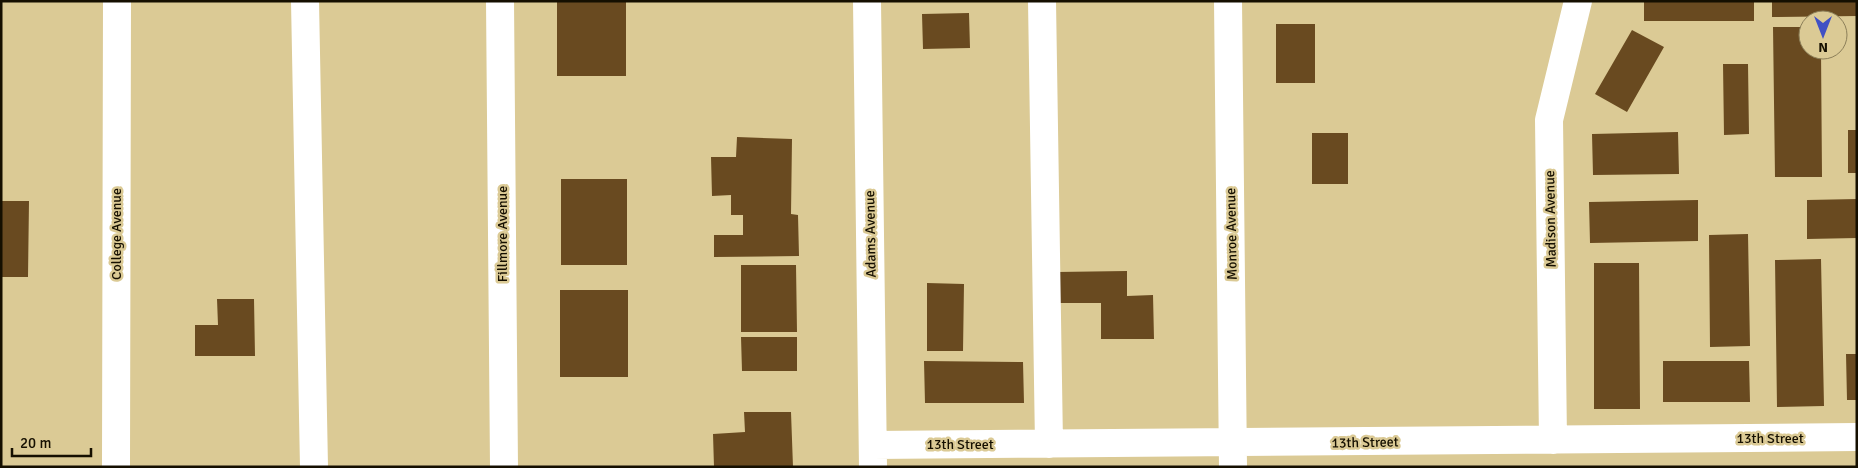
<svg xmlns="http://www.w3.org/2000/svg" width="1858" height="468" font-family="Signika,sans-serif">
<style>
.building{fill:#694a20}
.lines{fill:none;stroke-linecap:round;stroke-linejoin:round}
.minor{stroke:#fff;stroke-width:28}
.labels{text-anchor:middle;stroke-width:5;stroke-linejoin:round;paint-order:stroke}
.street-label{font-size:14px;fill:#150f00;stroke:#dbca95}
</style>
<rect width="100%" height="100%" fill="#dbca95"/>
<path class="building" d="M557,1H626V76H557Z
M1644,1H1754V21H1644Z
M1772,1H1857V16L1772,17Z
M969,13L970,48L923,49L922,14Z
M1276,24H1315V83H1276Z
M1773,27H1808V50H1821L1822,177H1775Z
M1632,30L1664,47L1627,112L1595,94Z
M1723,64H1748L1749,134L1724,135Z
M1848,130H1857V173H1848Z
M1678,132L1679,174L1593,175L1592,134Z
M1312,133H1348V184H1312Z
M737,137L792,139L791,214L798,215L799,256L714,257V235H743V215H731V195L712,196L711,157H736Z
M561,179H627V265H561Z
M1857,199V238L1807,239V200Z
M1698,200V241L1590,243L1589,202Z
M1,201H29L28,277H1Z
M1748,234L1750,346L1710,347L1709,235Z
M1821,259L1824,406L1777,407L1775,260Z
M1594,263H1639L1640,409H1594Z
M741,265H796L797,332H741Z
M1127,271V296L1153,295L1154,339H1101V303H1058L1057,272Z
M927,283L964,284L963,351H927Z
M560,290H628V377H560Z
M217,299H254L255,356H195V325H218Z
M741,337H797V371H742Z
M1846,354H1857V400H1847Z
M924,361L1023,362L1024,403H925Z
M1663,361H1749L1750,402H1663Z
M744,412H791L793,467H714L713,434L745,432Z"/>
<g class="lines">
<path class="minor" d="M305,1L314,467
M500,1L504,467
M867,1L873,467
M1042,1L1049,444
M1228,1L1233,467
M1553,440L1549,120L1578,1
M873,445L1857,437
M116,467L117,1"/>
</g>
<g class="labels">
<g class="street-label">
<text transform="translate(1550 219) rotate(-91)" y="5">Madison Avenue</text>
<text transform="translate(116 234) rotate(-90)" y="5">College Avenue</text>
<text transform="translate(502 234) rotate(-90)" y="5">Fillmore Avenue</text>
<text transform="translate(870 234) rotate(-91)" y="5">Adams Avenue</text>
<text transform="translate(1231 234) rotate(-91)" y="5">Monroe Avenue</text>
<text x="1770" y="443">13th Street</text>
<text transform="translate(1365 442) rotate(-1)" y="5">13th Street</text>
<text x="960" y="449">13th Street</text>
</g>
</g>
<rect width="1858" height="468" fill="none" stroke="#150f00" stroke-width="5"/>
<g transform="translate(1823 35) rotate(180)"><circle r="24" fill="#dbca95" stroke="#8c7f59"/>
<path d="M0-4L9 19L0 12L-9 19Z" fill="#4050c4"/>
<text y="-8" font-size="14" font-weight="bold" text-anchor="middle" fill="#150f00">N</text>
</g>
<path d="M12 448v8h79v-8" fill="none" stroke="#150f00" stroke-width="2.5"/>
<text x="20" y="448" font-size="15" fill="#150f00" stroke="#dbca95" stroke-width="4" paint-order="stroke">20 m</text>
</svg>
